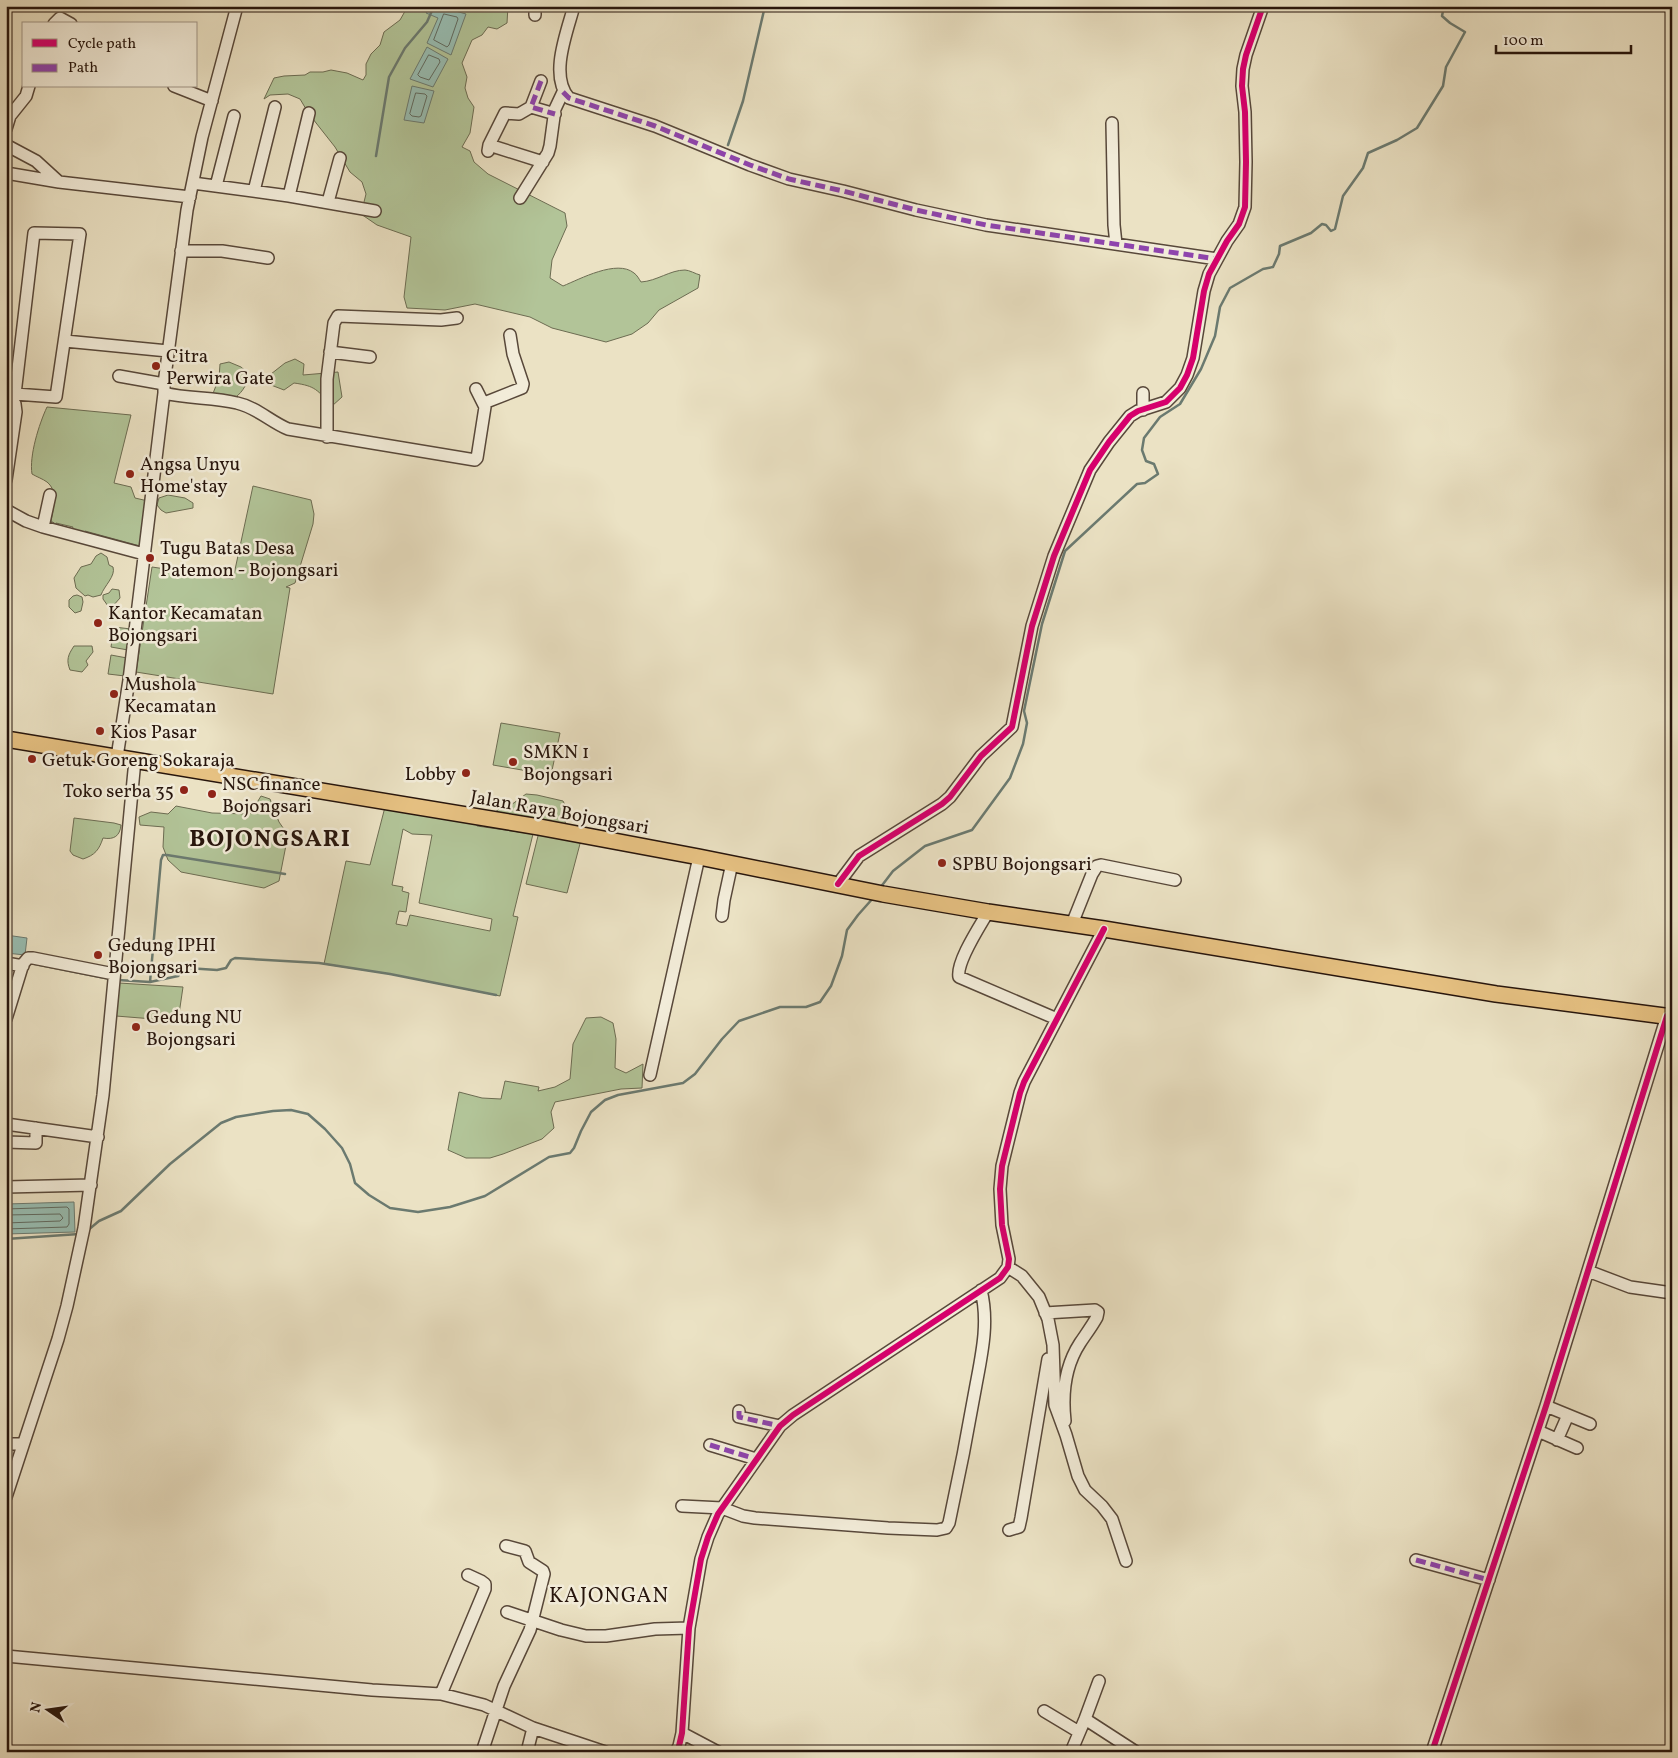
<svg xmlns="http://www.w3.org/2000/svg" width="1678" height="1758" font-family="Vollkorn,serif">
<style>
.green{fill:#b2c498;stroke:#6c6c52;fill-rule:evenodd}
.water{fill:#98beb3;stroke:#6b7a70}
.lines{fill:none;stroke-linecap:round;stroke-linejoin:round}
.shore{stroke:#606a60;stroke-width:1}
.stream{stroke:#6b7a70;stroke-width:2.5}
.minor-casing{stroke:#58483a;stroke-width:14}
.major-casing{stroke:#27150c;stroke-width:18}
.minor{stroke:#f2ecd9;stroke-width:11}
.major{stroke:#e6c182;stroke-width:15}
.quiet{stroke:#8e44ad;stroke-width:5;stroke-dasharray:10 5;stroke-linecap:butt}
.cycleway-casing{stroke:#f2ecd9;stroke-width:9}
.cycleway{stroke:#d6006c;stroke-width:6}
.poi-dot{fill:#8f2418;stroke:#f2ecd9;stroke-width:2}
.labels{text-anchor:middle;stroke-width:5;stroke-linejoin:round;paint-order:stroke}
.poi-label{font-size:19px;fill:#27150c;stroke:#f2ecd9;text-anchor:start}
.street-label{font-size:19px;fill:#27150c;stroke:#f2ecd9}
.quarter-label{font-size:21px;letter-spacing:1px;fill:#27150c;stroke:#f2ecd9}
.district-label{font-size:24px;font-weight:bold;letter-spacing:1px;fill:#27150c;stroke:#f2ecd9}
</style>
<rect width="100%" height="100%" fill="#ebe2c4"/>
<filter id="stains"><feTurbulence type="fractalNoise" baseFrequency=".004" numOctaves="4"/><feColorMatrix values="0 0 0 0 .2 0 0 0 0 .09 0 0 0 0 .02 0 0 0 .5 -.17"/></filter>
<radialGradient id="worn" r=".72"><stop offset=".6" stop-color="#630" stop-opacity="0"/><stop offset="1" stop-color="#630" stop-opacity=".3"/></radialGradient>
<path class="green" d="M408,6H508L507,23L497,29L488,27L482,35L472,40L462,63L467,77L465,88L468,98L474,107L470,133L462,147L470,151L474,162L488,174L565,213L567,226L552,260L550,278L563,286C580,279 617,259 634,273C637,275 639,279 641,282C657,281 670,270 685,270C689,270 696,274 700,275L698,288L659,310L648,323L632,334L606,342L552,328L530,317L475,304L445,310L407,308L404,297L411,237L377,225L361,214L366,194L362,182L350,172L335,147L309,114L300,99L288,94L270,95L264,99L274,78L284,76L305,75L310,72H323L331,70L347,73L363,80L366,75V64L371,54L380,45L384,32L400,20Z
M295,359L304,364L303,375L338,372L342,397L332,406C317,390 316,386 294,383L284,390L271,385V374L285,363Z
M229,362L241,367L248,373C247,385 244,390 235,398L212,396L219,378L220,364Z
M47,407L131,415L114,483L131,487L135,498L148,501L140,546L85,531L84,534L72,530L73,527L56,523C58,529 56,531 51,536L45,532L47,526L54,523L51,521C53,508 59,492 47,482C43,479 37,477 32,474C29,456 39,424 47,407Z
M253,486L311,500L314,514L313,524L295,583L286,587L290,588L273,694L136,672L152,567L233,579Z
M168,495L185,498L193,503V508L166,513L161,510L157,505L159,498Z
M101,553L107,557L109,565L113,567C116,576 104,586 101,595L93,597L88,595L85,596L76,588L74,578L81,567L91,564L96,556Z
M112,589L119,590L120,598L112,607L108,606L103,599V595L109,593Z
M77,595L82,597L83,602L81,611L75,613L69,607V600L73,596Z
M114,627L131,629L128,650L111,647Z
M74,646H92L93,652L86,661L88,665L82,672L70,670C66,660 68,655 74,646Z
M111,655L127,658L125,676L108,674Z
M501,723L560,733L551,775L493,765Z
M526,794L537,795L563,801L567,809L564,816L566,826L492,815L500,808L511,805Z
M261,796L270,799L279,822L288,835L279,881L264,888L181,872L168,860L163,847L164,827L140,825L139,817L151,812L168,814L176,806L212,813L250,814Z
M385,807L476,821L477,826L533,834L513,916L518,917L500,996L390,974L324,964L346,861L370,865ZM403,829L412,834L432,835L419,903L492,919L490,931L410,915L407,926L396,924L399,911L406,912L409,893L402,891L403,887L392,885Z
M74,818L114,823L121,825C120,836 114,840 103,838C99,850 95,855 83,859L73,855L70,851Z
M539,832L581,840L567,893L526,884Z
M119,983L183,987L178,1021L116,1016Z
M601,1017L613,1023L616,1039L615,1068L626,1073L643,1064L642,1088L621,1089L555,1102L551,1112L554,1128L542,1139L503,1154L490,1158H466L448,1150L459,1092L482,1098L501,1099L505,1081L539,1087L538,1091L555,1087L570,1079L573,1044L586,1018Z"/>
<path class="water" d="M430,6H438L466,14L451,55L427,43L438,18L426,13Z
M427,47L448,59L433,87L410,79Z
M412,86L434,91L424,123L404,120Z
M6,935L27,938L25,955L6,953Z
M74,1202L75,1232L6,1234V1204Z"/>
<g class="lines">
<path class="shore" d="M444,14L457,17L458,19L449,45L447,47L434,40Z
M429,55L439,59L440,62L429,80L420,77L418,75Z
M416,93L425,94L427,96L421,116L419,117L412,116L410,114Z
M6,1209L67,1207L69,1209V1224L67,1227L6,1229
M6,1215L60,1214L63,1218L60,1221L6,1223"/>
<path class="stream" d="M728,145L743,101L765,6
M376,156L389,77L405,48L427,22L434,6
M880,888L893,871L925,846L972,830L1010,778L1023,744L1027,723L1024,711L1042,624L1065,551L1137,484L1145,483L1158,474L1154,464L1146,461L1142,450L1144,438L1160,417L1180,404L1201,369L1215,336L1220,307L1230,288L1263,269L1273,267L1279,254L1280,246L1311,233L1322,224L1326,225L1331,231L1335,229L1343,196L1363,168L1368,153L1397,140L1417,128L1443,86L1446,67L1465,32L1450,23L1442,16L1444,6
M30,963L110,979
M118,980L150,982L178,976L187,968L217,970L226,968L231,960L235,958L319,963L390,974L496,995
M150,982L161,860L163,855H167L285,874
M87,1231L99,1221L121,1211L170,1164L221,1123L236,1117L273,1111L291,1110L308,1114L325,1129L342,1148L350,1164L355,1183L369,1195L390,1208L418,1212L450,1207L485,1196L549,1157L570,1153L574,1148L581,1131L591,1112L605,1100L618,1095L683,1083L695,1074L722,1039L739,1021L780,1007H806L820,1002L831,986L842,956L847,930L858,915L874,897
M6,1239L79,1234"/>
<defs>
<path id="minor" d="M535,6V15
M574,6C567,32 549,76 569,98L655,126L750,165L789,179L843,191L916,210L986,225L1217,259
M54,24L60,18L71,24
M174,86L212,101
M531,107L555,114
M1112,123L1114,225L1116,244
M6,129L10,116L26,96L29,86
M6,145L36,161L59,182L190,197
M489,145L543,162
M488,151L489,145L505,113L519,114L531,107L541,81
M6,173L59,182
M193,183L289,196L375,211
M216,186L234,116
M254,191L275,107
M289,196L309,113
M520,198L548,153L550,146L555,109L563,92
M328,202L340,158
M34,233L80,234L56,397L15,394Z
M181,251H222L268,258
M65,341L168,351
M330,352L370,357
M119,376L164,384
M164,393C188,399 213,397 237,403C256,407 271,422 288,429L475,460L477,458L485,407L476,389
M1143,393V410
M6,401L15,404L16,412L6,480
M484,403L522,388L523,384L513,354L510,335
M327,437V379L334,323L338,316L441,320L457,318
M6,510L26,521L43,527L144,554
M43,527L50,495
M117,757L129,680L164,393V384L187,210L202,137L237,6
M838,884L859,856L942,804L950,797L981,756L1012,727L1032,626L1054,556L1090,470L1109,442L1130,416L1138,411L1166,402L1180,388L1187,375L1193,358L1204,291L1209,274L1227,241L1239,224L1245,207L1246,162L1245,112L1242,86L1243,69L1246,55L1263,6
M988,912C980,926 956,962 959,977L1057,1019
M722,916L724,900L732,863
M1072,924L1092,874L1097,866L1101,865L1175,880
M6,963L23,966
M6,1019L23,964L28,958H33L114,974
M650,1075L699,857
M6,1124L98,1137
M6,1142L36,1143V1128
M6,1187L91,1185
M1008,1267L1022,1276L1039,1297L1048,1319L1053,1345L1055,1405L1066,1435L1078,1476L1085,1490L1102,1506L1112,1519L1126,1561
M1588,1271L1630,1287L1672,1293
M1045,1313L1095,1310L1098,1312L1097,1317C1092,1326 1086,1334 1080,1343C1065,1366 1062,1394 1065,1421
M1546,1406L1590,1424
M739,1411V1417L780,1426
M1538,1431L1577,1448
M1557,1440L1568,1415
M6,1444H23
M710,1445L756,1459
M6,1497L58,1339L67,1306L84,1228L103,1095L135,760
M682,1506L722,1508L743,1516L755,1518L888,1528L937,1530L946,1528L949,1523C959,1477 968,1431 976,1385C982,1353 989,1322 981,1290
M1009,1530L1019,1527L1021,1518L1048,1359
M1416,1560L1489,1580
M507,1612L561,1630L586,1636H606L655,1629L689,1628
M6,1656L372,1690L441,1694L484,1705L533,1728
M441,1694L485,1589V1584L481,1581L468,1575
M1044,1711L1079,1732
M1085,1719L1136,1752
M682,1733L718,1752
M482,1752L504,1686L530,1630L544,1574L543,1571L529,1562L525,1551L506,1546
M527,1752L533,1728L605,1752
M676,1752L679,1746L682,1733L689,1628L701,1559L708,1537L718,1514L780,1426L793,1415L1000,1278L1008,1267L1009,1259L1002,1225L1000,1189L1002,1166L1020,1093L1024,1082L1104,929
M1071,1752L1085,1719L1099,1681
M1432,1752L1546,1406L1667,1016"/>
<path id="major" d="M6,739L539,827L699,857L883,894L988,912L1104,929L1496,994L1672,1017"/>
</defs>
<use href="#minor" class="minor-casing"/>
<use href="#major" class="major-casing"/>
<use href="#minor" class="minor"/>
<use href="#major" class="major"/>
<path class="quiet" d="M541,81L531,107L555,114
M563,92L569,98L655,126L750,165L789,179L843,191L916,210L986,225L1217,259
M739,1411V1417L780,1426
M710,1445L756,1459
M1416,1560L1489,1580"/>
<defs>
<path id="cycleway" d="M838,884L859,856L942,804L950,797L981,756L1012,727L1032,626L1054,556L1090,470L1109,442L1130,416L1138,411L1166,402L1180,388L1187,375L1193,358L1204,291L1209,274L1227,241L1239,224L1245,207L1246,162L1245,112L1242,86L1243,69L1246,55L1263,6
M676,1752L679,1746L682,1733L689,1628L701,1559L708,1537L718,1514L780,1426L793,1415L1000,1278L1008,1267L1009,1259L1002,1225L1000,1189L1002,1166L1020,1093L1024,1082L1104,929
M1432,1752L1546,1406L1667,1016"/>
</defs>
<use href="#cycleway" class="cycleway-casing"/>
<use href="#cycleway" class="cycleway"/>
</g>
<g class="poi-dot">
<circle cx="156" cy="366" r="5"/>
<circle cx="130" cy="474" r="5"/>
<circle cx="150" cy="558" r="5"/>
<circle cx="98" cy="623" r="5"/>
<circle cx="114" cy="694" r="5"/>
<circle cx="100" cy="731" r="5"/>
<circle cx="32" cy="759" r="5"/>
<circle cx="513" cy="762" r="5"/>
<circle cx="466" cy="773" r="5"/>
<circle cx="184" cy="790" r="5"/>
<circle cx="212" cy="794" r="5"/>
<circle cx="942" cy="863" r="5"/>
<circle cx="98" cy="955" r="5"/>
<circle cx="136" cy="1027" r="5"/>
</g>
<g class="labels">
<g class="poi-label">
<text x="166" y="362">Citra<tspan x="166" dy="22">Perwira Gate</tspan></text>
<text x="140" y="470">Angsa Unyu<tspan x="140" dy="22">Home'stay</tspan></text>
<text x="160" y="554">Tugu Batas Desa<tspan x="160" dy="22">Patemon - Bojongsari</tspan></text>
<text x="108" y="619">Kantor Kecamatan<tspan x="108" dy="22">Bojongsari</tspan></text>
<text x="124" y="690">Mushola<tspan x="124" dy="22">Kecamatan</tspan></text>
<text x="110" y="738">Kios Pasar</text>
<text x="523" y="758">SMKN 1<tspan x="523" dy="22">Bojongsari</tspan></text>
<text x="42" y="766">Getuk Goreng Sokaraja</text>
<text x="456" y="780" text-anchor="end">Lobby</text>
<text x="222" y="790">NSCfinance<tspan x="222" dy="22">Bojongsari</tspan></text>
<text x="174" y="797" text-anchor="end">Toko serba 35</text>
<text x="952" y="870">SPBU Bojongsari</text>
<text x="108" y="951">Gedung IPHI<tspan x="108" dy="22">Bojongsari</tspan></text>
<text x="146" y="1023">Gedung NU<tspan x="146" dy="22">Bojongsari</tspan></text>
</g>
<g class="street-label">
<text transform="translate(560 811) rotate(10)" y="7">Jalan Raya Bojongsari</text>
</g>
<g class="quarter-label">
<text x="609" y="1602">KAJONGAN</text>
</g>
<g class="district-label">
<text x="270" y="846">BOJONGSARI</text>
</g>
</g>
<rect width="1678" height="1758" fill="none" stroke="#ebe2c4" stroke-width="25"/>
<rect x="8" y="8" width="1663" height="1743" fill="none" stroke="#27150c" stroke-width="2.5"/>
<rect x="12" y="12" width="1653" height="1733" fill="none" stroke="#27150c"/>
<rect x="22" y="22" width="175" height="65" fill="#f2ecd9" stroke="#a19687"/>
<rect x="32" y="39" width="25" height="8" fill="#d6006c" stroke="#a19687"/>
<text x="68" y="48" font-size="15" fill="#27150c">Cycle path</text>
<rect x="32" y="64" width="25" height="8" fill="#8e44ad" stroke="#a19687"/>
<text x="68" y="72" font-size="15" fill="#27150c">Path</text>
<g transform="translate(48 1710) rotate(283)" stroke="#f2ecd9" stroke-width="4" paint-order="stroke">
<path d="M0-4L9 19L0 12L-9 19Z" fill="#27150c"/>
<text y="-8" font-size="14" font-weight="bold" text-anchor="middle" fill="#27150c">N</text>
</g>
<path d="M1496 45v8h135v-8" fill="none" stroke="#27150c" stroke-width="2.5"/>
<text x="1503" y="45" font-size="15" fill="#27150c" stroke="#f2ecd9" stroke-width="4" paint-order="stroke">100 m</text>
<rect width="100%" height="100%" filter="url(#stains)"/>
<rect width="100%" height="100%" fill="url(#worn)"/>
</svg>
